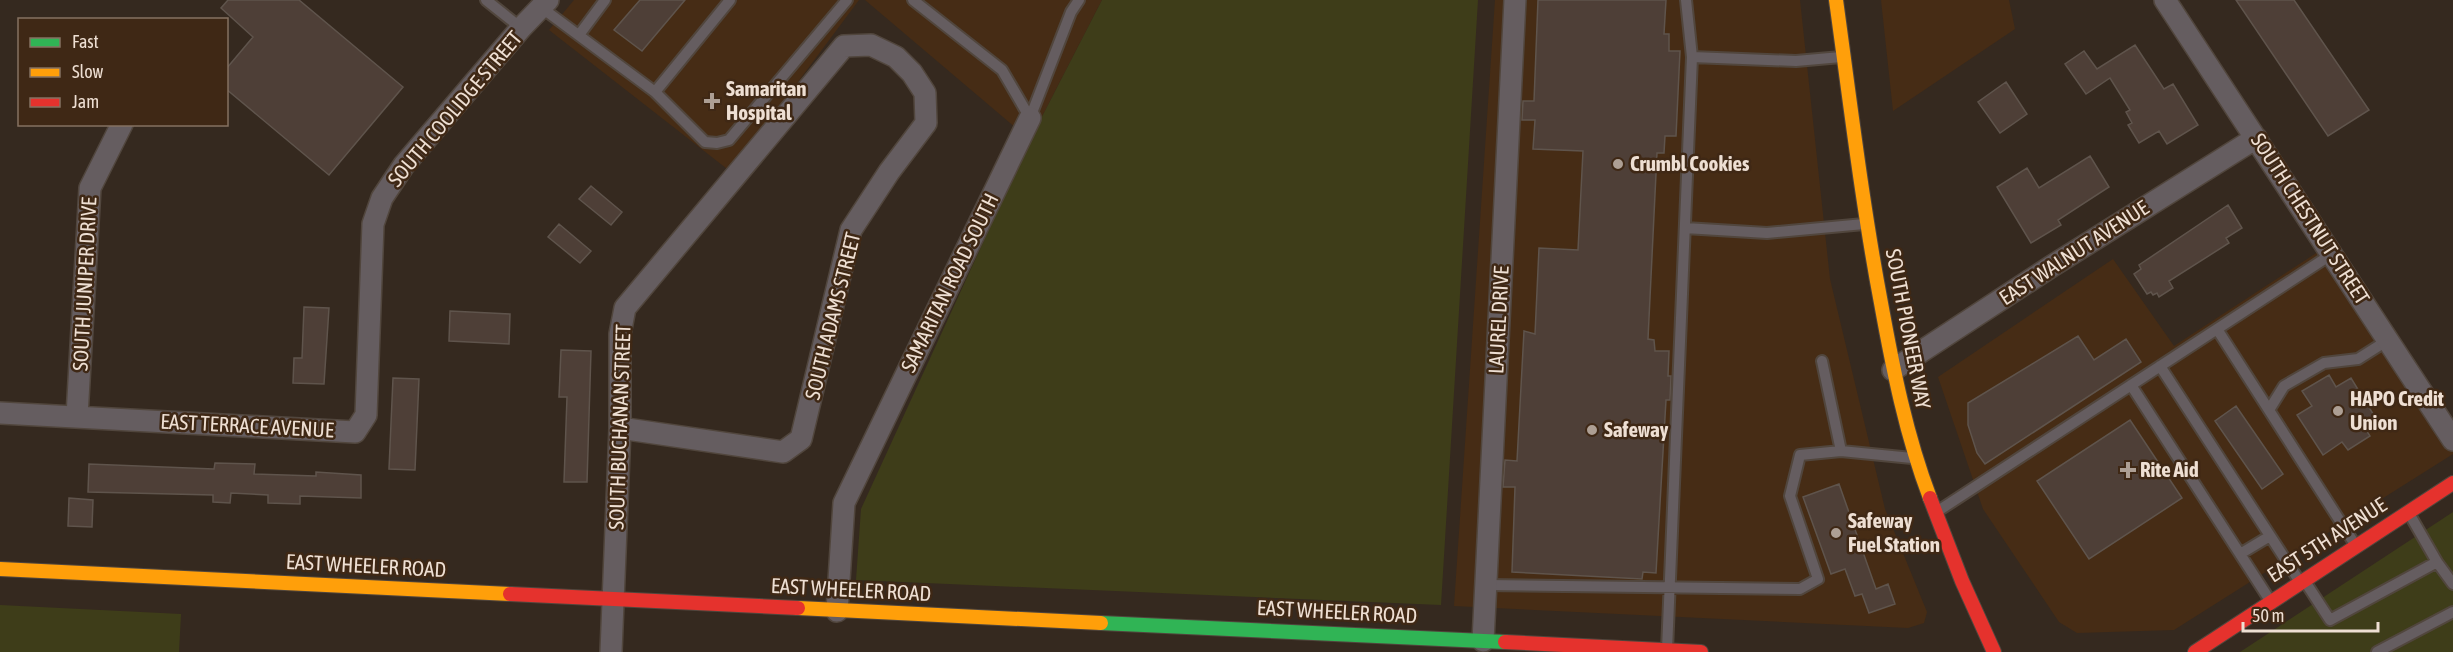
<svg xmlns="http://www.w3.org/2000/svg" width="2453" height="652" font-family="'Asap Condensed',sans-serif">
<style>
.built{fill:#462c15}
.green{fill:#3e3d19}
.building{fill:#4e3f37;stroke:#5f544c;stroke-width:1.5}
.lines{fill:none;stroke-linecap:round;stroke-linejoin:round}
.lane-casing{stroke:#51463d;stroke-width:14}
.street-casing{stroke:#51463d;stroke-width:24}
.fast-casing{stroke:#51463d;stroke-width:16}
.slow-casing{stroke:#51463d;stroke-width:16}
.jam-casing{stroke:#51463d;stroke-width:16}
.lane{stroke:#655d60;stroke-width:10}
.street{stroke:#655d60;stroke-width:21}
.fast{stroke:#30b455;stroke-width:14}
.slow{stroke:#ff9f0a;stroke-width:14}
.jam{stroke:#e5322d;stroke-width:14}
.poi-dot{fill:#ad9f94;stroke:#3f2815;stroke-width:2}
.labels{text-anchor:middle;stroke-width:5;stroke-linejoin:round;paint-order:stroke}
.poi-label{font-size:21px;font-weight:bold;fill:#eedfd3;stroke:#3f2815;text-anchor:start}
.street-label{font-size:21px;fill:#eedfd3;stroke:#3f2815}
</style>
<rect width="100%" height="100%" fill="#35291f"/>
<path class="built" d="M574,0H859L731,172L549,30Z
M865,0H1102L1030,140Z
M1495,0H1800L1830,279L1885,509L1927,612L1924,623L1908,628L1454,606Z
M1881,0H2009L2015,29L1893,111Z
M2327,246L2453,439V454L2174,630L2077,633L2059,622L1983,509L1938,377L2113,259L2174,346Z"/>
<path class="green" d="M1102,0H1478L1441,605L856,580L861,509L1030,140Z
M2453,512V652H2240Z
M0,605L181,614L179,652H0Z"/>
<path class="building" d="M228,0H299L403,87L329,175L226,89V69L253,37L221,8Z
M640,0H685L642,51L614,30Z
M1538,0H1666L1664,34H1669V51H1680L1676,136H1665L1664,153H1657L1648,339L1654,340L1655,351H1669L1668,376H1671L1670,400H1666L1656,573L1643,572L1642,579L1512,572L1515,487H1503L1505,460L1517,461L1524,331L1535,334L1539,248L1578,250L1583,151L1533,149L1535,120H1522L1523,101H1534Z
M2236,0H2294L2369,110L2328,136Z
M2135,45L2164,89L2173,84L2198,125L2167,144L2159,131L2139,143L2128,125L2132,123L2126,112L2130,110L2110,78L2086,94L2065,64L2084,51L2097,69Z
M2006,82L2027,114L2000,133L1978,102Z
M2090,156L2109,187L2058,220L2061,225L2031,243L1997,187L2027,168L2039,188Z
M591,186L622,212L611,225L579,199Z
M2228,205L2242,228L2226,238L2229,243L2169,281L2173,288L2159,297L2157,293L2153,295L2151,292L2147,294L2134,274L2141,269L2139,265Z
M559,224L591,251L580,263L548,237Z
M304,307L329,308L324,384L293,383L294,358H302Z
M450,311L510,314L509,344L449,341Z
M2078,336L2094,360L2126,339L2141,362L1985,464L1977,453L1968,425V403Z
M561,350L591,351L587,482H564L567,397H559Z
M2329,375L2336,387L2351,378L2375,417L2363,425L2370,436L2348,450L2342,442L2323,455L2297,415L2312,406L2302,391Z
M393,378L419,379L415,470L389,469Z
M2236,406L2283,474L2262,489L2215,421Z
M2130,420L2182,498L2089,559L2037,481Z
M215,463L255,464L254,474L316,476V472L361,475V498L300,496V504L268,503V495L231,493L230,503L213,502V495L88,492L89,464L214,469Z
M1839,484L1876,589L1888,584L1895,604L1869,613L1862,594L1855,596L1845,569L1831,574L1803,497Z
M69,498L93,500L92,527L68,526Z"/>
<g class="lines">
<defs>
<path id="lane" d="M486,0L521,28
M913,0L1002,70L1030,118
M542,8L655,92L705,142L717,143L729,140L847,0
M579,35L605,0
M1692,57L1796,61L1841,57
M655,92L730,0
M1030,118L1071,12L1079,0
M1685,228L1767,233L1864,224
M2217,329L2356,546
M2160,366L2300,582
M2131,385L2271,602
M2269,410L2284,386L2324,363L2358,359L2388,340
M1841,451L1912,458
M1938,511L2332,254
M2410,515L2437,562
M2240,554L2270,536
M2306,583L2330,620L2437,562L2453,584
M1485,585L1800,589L1818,579L1790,496L1800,455L1841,451L1822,361
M1667,650L1692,57L1686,0
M2377,652L2453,612"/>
<path id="street" d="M2165,0L2453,440
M1893,370L2052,266L2256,138
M0,413L355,432L366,415L373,224L382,198L404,165L521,28L548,0
M77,416L90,188L122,124
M837,611L844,503L1030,118
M1483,641L1515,0
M611,652L620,428V334L625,308L844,46L871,45L896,57L912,73L925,93L926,123L889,172L851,230L801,439L783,452L620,428"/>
<path id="fast" d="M1101,623L1505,642"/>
<path id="slow" d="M1836,0C1850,101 1862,203 1881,303C1893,369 1906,435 1930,498
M0,569L510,594
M798,608L1101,623"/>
<path id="jam" d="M1930,498L1962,581L1994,652
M510,594L798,608
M1505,642L1701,652
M2195,652L2453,483"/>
</defs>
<use href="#lane" class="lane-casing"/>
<use href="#street" class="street-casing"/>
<use href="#fast" class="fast-casing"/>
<use href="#slow" class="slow-casing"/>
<use href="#jam" class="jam-casing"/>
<use href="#lane" class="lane"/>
<use href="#street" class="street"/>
<use href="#fast" class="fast"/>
<use href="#slow" class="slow"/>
<use href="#jam" class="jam"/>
</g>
<g class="poi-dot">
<path d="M709 92h6v6h6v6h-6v6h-6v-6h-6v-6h6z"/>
<circle cx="1618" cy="164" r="6"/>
<circle cx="2338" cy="411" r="6"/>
<circle cx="1592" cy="430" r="6"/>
<path d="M2125 461h6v6h6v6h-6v6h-6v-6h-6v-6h6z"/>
<circle cx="1836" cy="533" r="6"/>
</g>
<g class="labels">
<g class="poi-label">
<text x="726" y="96">Samaritan<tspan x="726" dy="24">Hospital</tspan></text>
<text x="1630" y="171">Crumbl Cookies</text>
<text x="2350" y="406">HAPO Credit<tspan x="2350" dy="24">Union</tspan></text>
<text x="1604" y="437">Safeway</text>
<text x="2140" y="477">Rite Aid</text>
<text x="1848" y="528">Safeway<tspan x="1848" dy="24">Fuel Station</tspan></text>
</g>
<g class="street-label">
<text transform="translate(455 109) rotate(-50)" y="7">SOUTH COOLIDGE STREET</text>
<text transform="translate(2310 219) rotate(57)" y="7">SOUTH CHESTNUT STREET</text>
<text transform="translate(2074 253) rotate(-33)" y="7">EAST WALNUT AVENUE</text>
<text transform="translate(950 283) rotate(-64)" y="7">SAMARITAN ROAD SOUTH</text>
<text transform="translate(85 284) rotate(-87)" y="7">SOUTH JUNIPER DRIVE</text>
<text transform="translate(833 316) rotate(-76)" y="7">SOUTH ADAMS STREET</text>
<text transform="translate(1499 320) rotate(-87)" y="7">LAUREL DRIVE</text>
<text transform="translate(1908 329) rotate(79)" y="7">SOUTH PIONEER WAY</text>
<text transform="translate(247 426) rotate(3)" y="7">EAST TERRACE AVENUE</text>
<text transform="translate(620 427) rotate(-88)" y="7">SOUTH BUCHANAN STREET</text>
<text transform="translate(2327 540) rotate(-33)" y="7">EAST 5TH AVENUE</text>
<text transform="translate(366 566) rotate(3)" y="7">EAST WHEELER ROAD</text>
<text transform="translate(851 590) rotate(3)" y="7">EAST WHEELER ROAD</text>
<text transform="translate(1337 612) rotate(3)" y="7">EAST WHEELER ROAD</text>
</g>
</g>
<rect x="18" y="18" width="210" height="108" fill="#3f2815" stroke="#857161" stroke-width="1.5"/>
<rect x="30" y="38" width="30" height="9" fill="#30b455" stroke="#857161" stroke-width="1.5"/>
<text x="72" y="48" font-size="18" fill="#eedfd3">Fast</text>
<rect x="30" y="68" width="30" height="9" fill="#ff9f0a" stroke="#857161" stroke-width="1.5"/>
<text x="72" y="78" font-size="18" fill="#eedfd3">Slow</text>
<rect x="30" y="98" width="30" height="9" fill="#e5322d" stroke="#857161" stroke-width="1.5"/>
<text x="72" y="108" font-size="18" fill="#eedfd3">Jam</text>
<path d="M2243 622v9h135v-9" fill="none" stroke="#eedfd3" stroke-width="3"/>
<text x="2252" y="622" font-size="18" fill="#eedfd3" stroke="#3f2815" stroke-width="4.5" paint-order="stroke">50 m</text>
</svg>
